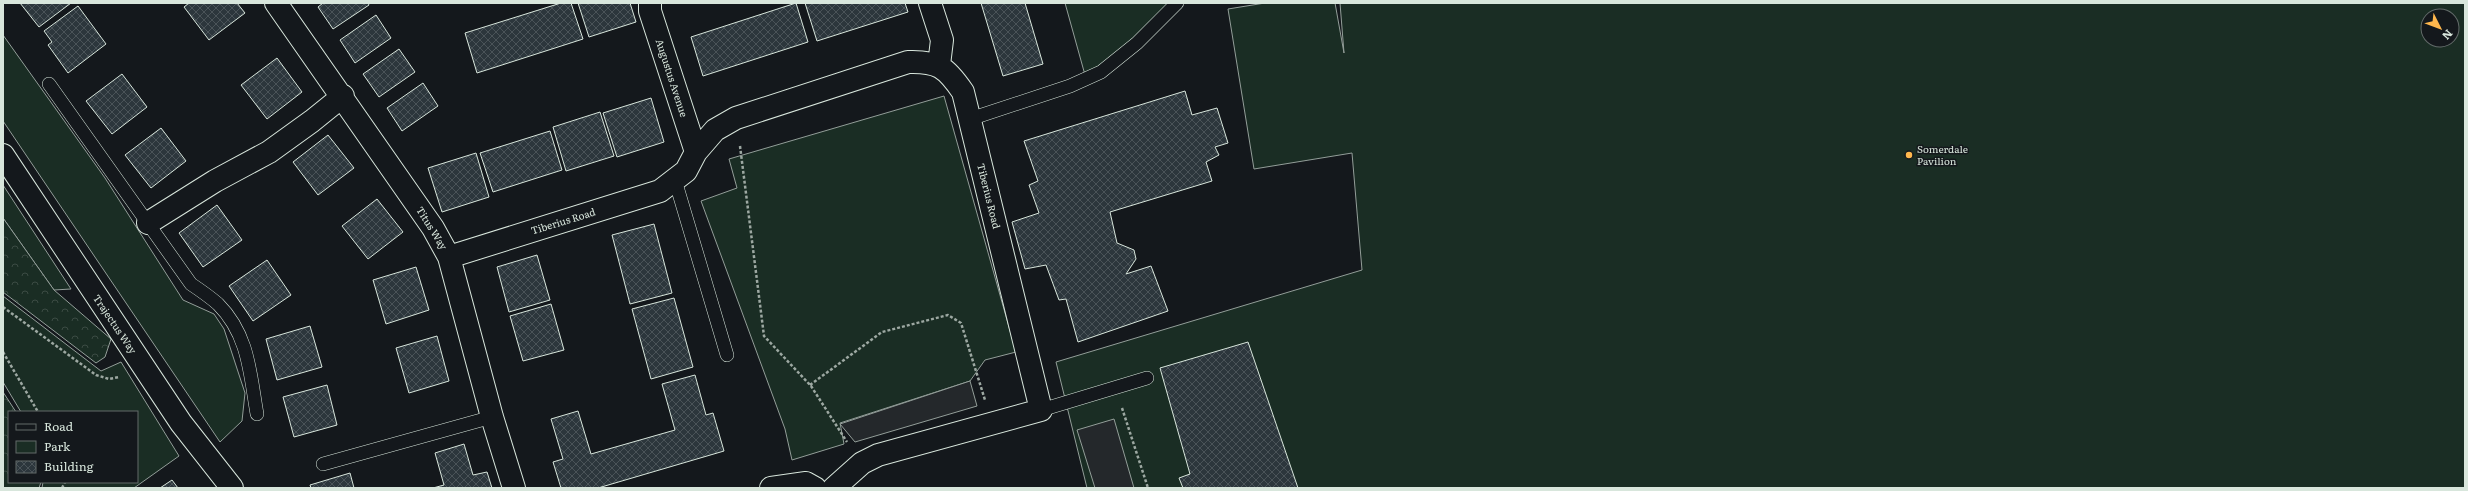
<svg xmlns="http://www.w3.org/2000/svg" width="2468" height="491" font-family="Literata,serif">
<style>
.green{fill:#1a2d24;stroke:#939e99;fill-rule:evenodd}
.forest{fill:url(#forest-crowns);stroke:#939e99}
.parking{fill:#24282b;stroke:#939e99}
.building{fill:url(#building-cross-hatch);stroke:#d8e6dc}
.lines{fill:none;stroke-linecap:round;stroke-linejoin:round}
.lane-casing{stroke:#d8e6dc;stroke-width:14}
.street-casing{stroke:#d8e6dc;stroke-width:24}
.path{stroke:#9da8a2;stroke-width:2.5;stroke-dasharray:3 2;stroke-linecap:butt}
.lane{stroke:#14181c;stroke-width:13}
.street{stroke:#14181c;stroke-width:22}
.poi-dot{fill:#ffb74d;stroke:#14181c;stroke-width:1.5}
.labels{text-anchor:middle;stroke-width:3;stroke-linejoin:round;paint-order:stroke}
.street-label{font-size:10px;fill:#d8e6dc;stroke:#14181c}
.poi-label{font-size:10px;fill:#d8e6dc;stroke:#14181c;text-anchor:start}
</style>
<defs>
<pattern id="forest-crowns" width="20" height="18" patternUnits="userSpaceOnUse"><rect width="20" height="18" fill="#1a2d24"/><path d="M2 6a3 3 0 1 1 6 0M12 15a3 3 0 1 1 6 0" fill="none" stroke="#3b4b43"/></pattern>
<pattern id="building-cross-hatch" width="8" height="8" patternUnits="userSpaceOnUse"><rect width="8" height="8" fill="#2c363c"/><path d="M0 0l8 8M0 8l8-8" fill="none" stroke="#4a5358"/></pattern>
</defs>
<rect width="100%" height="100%" fill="#14181c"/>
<path class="green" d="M1065,3H1180L1125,48L1085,75Z
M1265,3H1335L1344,53L1340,3H2465V488H1087L1056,362L1362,270L1352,153L1254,169L1228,9ZM2428,16H2452V40H2428Z
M3,35L105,178L183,300L214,314L224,329L245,393L242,421L220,442L3,121Z
M944,96L1016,352L985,360L970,381L840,423L844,444L792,460L785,429L701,201L737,188L729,159Z
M3,185L71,289L54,290L3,218Z
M3,296L101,371L121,362L179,456L134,488H42L43,482H137V412H21L3,382Z"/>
<path class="forest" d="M3,218L54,290L111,339L105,357L96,363L3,292Z
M3,392L16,412H9V482H41L39,488H3Z"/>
<path class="parking" d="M970,381L977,406L855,442L840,424Z
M1114,419L1134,488H1095L1077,430Z"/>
<path class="building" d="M20,3H71L39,27Z
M189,3H237L245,13L209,40L184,7Z
M323,3H368L369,5L333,29L318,7Z
M561,3H571L583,39L477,73L465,33Z
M578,3H630L636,22L589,37Z
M796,3L808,42L703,76L691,37Z
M805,3H905L908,12L817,41Z
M981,3H1025L1043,64L1003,76Z
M78,6L106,44L68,73L48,45L52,42L44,31Z
M376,15L391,38L355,63L340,40Z
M399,49L415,72L379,97L363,74Z
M277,58L302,92L267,119L241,85Z
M122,74L147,107L112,134L86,101Z
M423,83L438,106L402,131L387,108Z
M1185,91L1192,115L1217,108L1228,143L1215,147L1219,155L1206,162L1212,181L1110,212L1117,243L1134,250L1136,259L1126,274L1151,266L1168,311L1078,342L1066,299L1059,300L1046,265L1025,269L1012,222L1039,213L1029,185L1038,181L1024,141Z
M651,98L664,142L617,157L603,113Z
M600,112L614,156L566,171L553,127Z
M161,128L186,161L151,188L125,155Z
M550,131L562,170L493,192L480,153Z
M328,135L354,168L318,195L293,162Z
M476,153L489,197L442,212L428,168Z
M377,199L403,232L368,259L342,226Z
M217,205L242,240L203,267L179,233Z
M654,224L672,293L630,304L612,235Z
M537,255L550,300L509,312L497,267Z
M267,260L291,295L253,321L229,286Z
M416,267L429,310L386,324L373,280Z
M674,298L693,367L651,379L632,309Z
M551,304L564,350L523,361L510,316Z
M310,326L322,367L277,380L266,339Z
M437,336L449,381L409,393L396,348Z
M1248,342L1298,488H1183L1179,478L1190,474L1160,368Z
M695,375L706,415L713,413L724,451L598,488H561L553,462L563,459L551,419L578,411L591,454L675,430L662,384Z
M327,385L337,425L294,437L283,397Z
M464,444L473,475L487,472L492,488H433L444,485L435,453Z
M350,473L354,488H311L310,485Z
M172,480L178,488H160Z"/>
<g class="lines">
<defs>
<path id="lane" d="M49,84L191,284C200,290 210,297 218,304C249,335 250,374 257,414
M970,119L1070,86L1101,72L1137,43L1177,3
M675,180L727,355
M1041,410L1147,378
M323,464L492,417"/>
<path id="street" d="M276,3L433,228L449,257L492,417L514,488
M650,3V11L696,152
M930,3L942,40L939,65
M3,155L181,423L232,488
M148,223L215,181L269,152L312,121L343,96
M449,257L660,191L686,171L696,152L715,130L736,118L908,62C938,61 946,67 963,92L1041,410L878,455L862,463L834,488
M771,488L806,483L815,488"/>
</defs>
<use href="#lane" class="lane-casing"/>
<use href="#street" class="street-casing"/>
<path class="path" d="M740,146L764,336L811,386L847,442
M3,307L96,375L109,379L119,377
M3,352L38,412
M810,385L882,332L948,315L961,323L985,400
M1122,408L1148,488
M62,488L65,482"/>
<use href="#lane" class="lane"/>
<use href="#street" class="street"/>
</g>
<circle class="poi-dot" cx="1909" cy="155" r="4"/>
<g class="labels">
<g class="street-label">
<text transform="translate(672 78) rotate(72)" y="4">Augustus Avenue</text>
<text transform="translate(989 196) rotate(76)" y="4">Tiberius Road</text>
<text transform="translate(563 221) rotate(-17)" y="4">Tiberius Road</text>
<text transform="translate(432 228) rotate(58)" y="4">Titus Way</text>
<text transform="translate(115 324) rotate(56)" y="4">Trajectus Way</text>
</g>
<g class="poi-label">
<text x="1917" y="153">Somerdale<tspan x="1917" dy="12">Pavilion</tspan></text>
</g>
</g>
<rect width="2468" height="491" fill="none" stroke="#d8e6dc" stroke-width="8"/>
<rect x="8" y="411" width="130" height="72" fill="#14181c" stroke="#626a69"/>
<rect x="16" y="424" width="20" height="6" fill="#14181c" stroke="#626a69"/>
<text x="44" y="431" font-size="12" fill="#d8e6dc">Road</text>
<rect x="16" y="441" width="20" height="12" fill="#1a2d24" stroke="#626a69"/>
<text x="44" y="451" font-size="12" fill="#d8e6dc">Park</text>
<rect x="16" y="461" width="20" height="12" fill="url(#building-cross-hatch)" stroke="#626a69"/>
<text x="44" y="471" font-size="12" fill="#d8e6dc">Building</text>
<g transform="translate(2440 28) rotate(132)"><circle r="19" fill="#14181c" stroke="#626a69"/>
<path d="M0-3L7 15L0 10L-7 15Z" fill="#ffb74d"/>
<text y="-6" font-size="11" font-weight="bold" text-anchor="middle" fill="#d8e6dc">N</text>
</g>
</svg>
